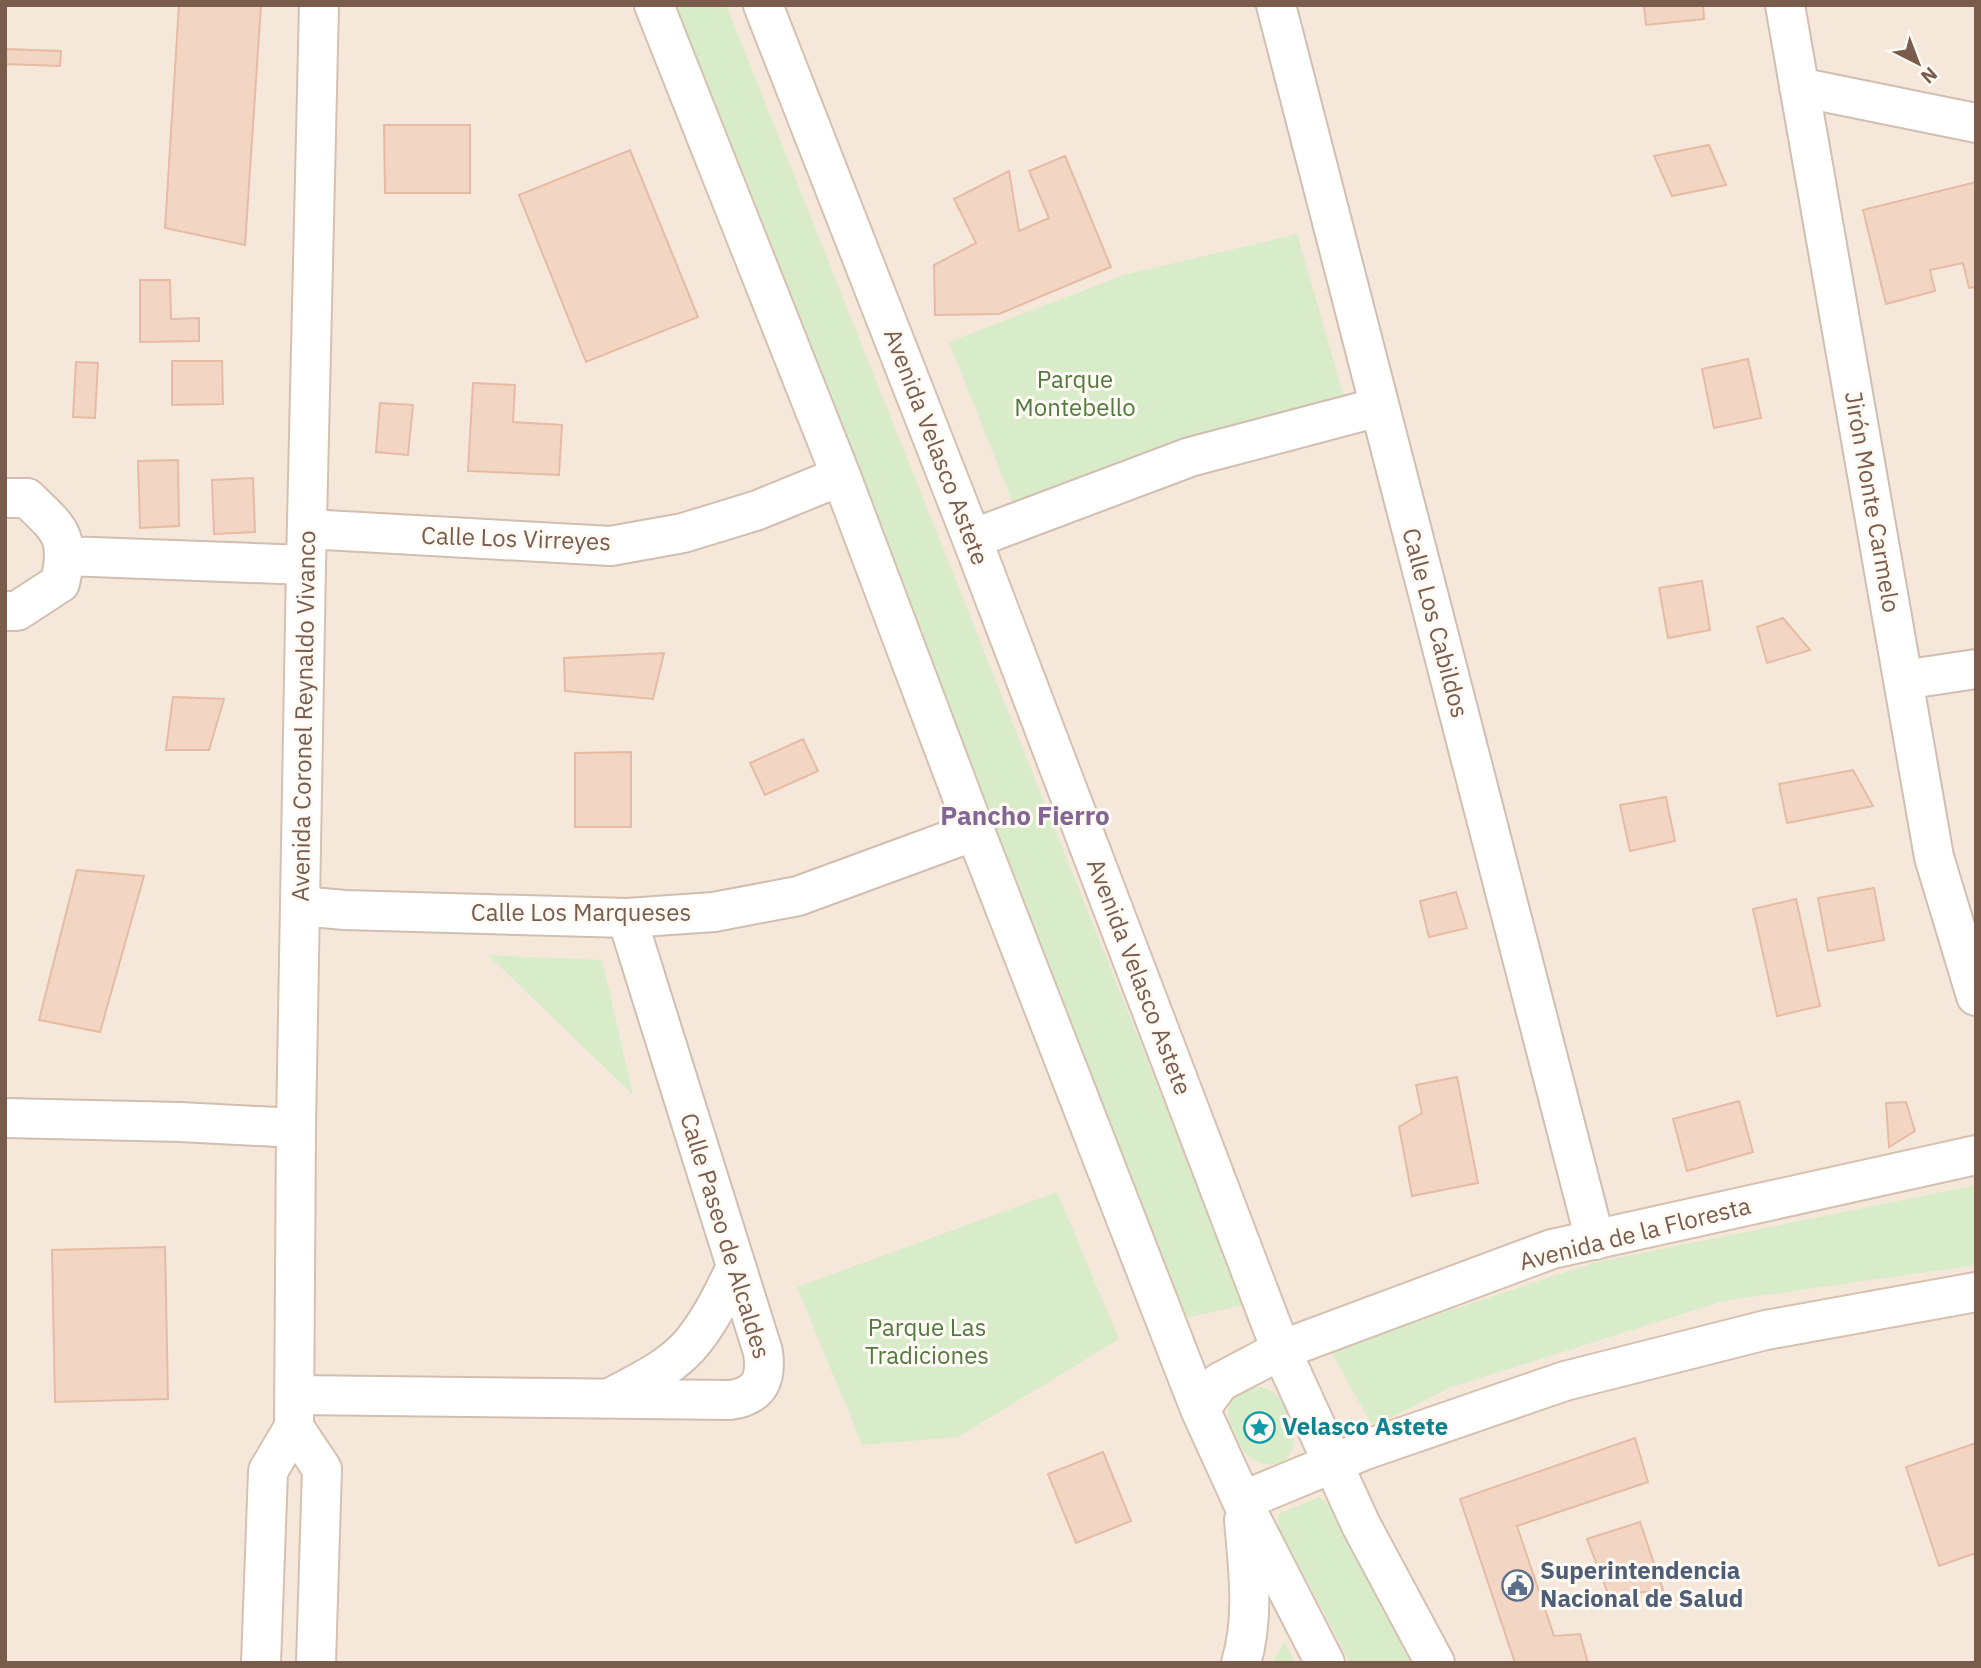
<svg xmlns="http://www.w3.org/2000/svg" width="1981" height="1668" font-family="'IBM Plex Sans',sans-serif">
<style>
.residential{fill:#f5e8da}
.green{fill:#d8ecc9}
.building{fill:#f3d5c3;stroke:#e6bba3;stroke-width:2}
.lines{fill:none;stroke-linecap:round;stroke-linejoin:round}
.street-casing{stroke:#d1beb0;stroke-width:42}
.secondary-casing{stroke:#d6c0b0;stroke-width:42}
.street{stroke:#fff;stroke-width:38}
.secondary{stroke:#fff;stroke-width:38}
.labels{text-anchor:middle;stroke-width:6;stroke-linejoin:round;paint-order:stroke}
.park-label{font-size:24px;fill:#537a41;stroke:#fffaf3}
.street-label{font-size:24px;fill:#7a5c4d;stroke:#fffaf3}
.culture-label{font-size:24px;font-weight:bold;fill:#0d838f;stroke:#fffaf3;text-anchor:start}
.service-label{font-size:24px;font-weight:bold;fill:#4e5e75;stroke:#fffaf3;text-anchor:start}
.neighbourhood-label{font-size:26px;font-weight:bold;fill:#846695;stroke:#fffaf3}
</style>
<rect width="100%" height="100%" fill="#fdf6ec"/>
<path class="residential" d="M5,5H1976V1663H5Z"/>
<path class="green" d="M673,5H726L1245,1305L1185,1318Z
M1297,234L1348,410L1019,519L949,342L1124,275Z
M488,955L602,960L633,1095Z
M1976,1185V1265L1723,1301L1449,1388L1373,1427L1330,1350L1593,1263Z
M1057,1192L1119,1339L958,1437L862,1445L797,1287Z
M1254,1386C1262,1387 1268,1388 1275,1393C1288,1402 1297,1431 1293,1447C1288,1467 1264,1469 1249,1457C1243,1451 1239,1443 1235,1435C1221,1408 1228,1397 1254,1386Z
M1319,1497L1335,1509L1415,1663H1350L1279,1527L1278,1514Z
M1285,1641L1295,1663H1272Z"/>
<path class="building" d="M179,5H261L245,245L165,228Z
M1644,5H1703L1704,19L1646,25Z
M5,49L61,51L60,66L5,64Z
M384,125H470V193H385Z
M1709,145L1726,185L1672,196L1654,156Z
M630,150L698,317L586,362L519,195Z
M1065,156L1111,267L999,314L935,315L934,265L976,243L954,199L1009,171L1019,231L1049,218L1029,171Z
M1976,182V287L1969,288L1963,263L1930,270L1935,291L1886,304L1863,210Z
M140,280H170L171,319L199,318V341L140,342Z
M1748,359L1761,418L1714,428L1702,369Z
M172,361H222L223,404L172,405Z
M76,362L98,363L95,418L73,417Z
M473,383L515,385L513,422L562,425L559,475L468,471Z
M380,403L413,405L408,455L376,452Z
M178,460L179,526L140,528L138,461Z
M253,478L255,532L214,534L212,480Z
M1702,581L1710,630L1668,638L1659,588Z
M1783,618L1810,650L1767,663L1757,627Z
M664,653L653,699L565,691L564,658Z
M173,697L224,699L209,750H166Z
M803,739L818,771L765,795L750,763Z
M631,752V827H575V753Z
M1853,770L1873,806L1787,823L1779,784Z
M1666,797L1675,841L1630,851L1620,805Z
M77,870L144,876L100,1032L39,1020Z
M1874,888L1884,940L1828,951L1818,898Z
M1456,892L1467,928L1429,937L1420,901Z
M1796,899L1820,1006L1777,1016L1753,909Z
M1457,1077L1478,1183L1412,1196L1399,1127L1422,1113L1416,1085Z
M1739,1101L1753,1152L1687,1171L1673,1119Z
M1906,1102L1915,1131L1889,1147L1886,1103Z
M165,1247L168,1399L55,1402L52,1250Z
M1635,1438L1648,1482L1517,1526L1554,1636L1580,1634L1588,1663H1515L1460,1499Z
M1976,1443V1553L1939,1566L1906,1467Z
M1103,1452L1131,1521L1076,1543L1048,1474Z
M1640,1522L1663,1590L1609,1596L1587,1539Z"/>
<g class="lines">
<defs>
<path id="street" d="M1276,5L1595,1240
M1785,5L1934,857L1976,996
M1799,87L1976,123
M5,498H27C59,529 71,535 60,583L17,611H5
M307,529L611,546L683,533L758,510L841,476
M972,539L1190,457L1379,407
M66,556L306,565
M1903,680L1976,669
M300,906L345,910L627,918L714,912L798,896L975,831
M5,1118L180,1122L296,1128
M295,1395L730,1400C759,1396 767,1380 763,1352L627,918
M610,1398C640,1382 675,1366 695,1339C712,1317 724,1292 736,1267"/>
<path id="secondary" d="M654,5L841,476L975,831L1200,1409L1242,1501L1325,1663
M763,5L972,539L1281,1350L1361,1525L1435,1663
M1200,1409L1220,1382L1281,1350L1552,1249L1976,1155
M294,1427L322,1469L316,1663
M1242,1501L1365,1450L1565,1381L1766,1330L1976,1292
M261,1663L268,1471L294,1427L296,1128L306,565L319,5
M1241,1663C1255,1617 1248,1568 1244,1520"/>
</defs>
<use href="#street" class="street-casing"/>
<use href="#secondary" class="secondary-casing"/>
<use href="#street" class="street"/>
<use href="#secondary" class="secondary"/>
</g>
<defs>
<symbol id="sight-ring" viewBox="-11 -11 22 22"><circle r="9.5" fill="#fffaf3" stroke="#0f9aa8" stroke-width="1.5"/><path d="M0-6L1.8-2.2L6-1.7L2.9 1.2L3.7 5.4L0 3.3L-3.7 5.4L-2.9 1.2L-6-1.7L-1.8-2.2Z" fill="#0f9aa8"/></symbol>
<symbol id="civic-ring" viewBox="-11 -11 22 22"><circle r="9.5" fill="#fffaf3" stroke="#5c6f8a" stroke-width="1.5"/><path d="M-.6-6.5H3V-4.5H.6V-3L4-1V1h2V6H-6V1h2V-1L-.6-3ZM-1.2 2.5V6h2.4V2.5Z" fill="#5c6f8a"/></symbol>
</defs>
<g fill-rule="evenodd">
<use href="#sight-ring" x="1242" y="1410" width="35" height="35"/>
<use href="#civic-ring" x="1500" y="1568" width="35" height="35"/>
</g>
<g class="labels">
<g class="park-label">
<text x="1075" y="388">Parque<tspan x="1075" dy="28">Montebello</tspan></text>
<text x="927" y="1336">Parque Las<tspan x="927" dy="28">Tradiciones</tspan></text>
</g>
<g class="street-label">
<text transform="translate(936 447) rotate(69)" y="8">Avenida Velasco Astete</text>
<text transform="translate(1872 502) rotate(80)" y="8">Jirón Monte Carmelo</text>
<text transform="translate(516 539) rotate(2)" y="8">Calle Los Virreyes</text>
<text transform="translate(1435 623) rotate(75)" y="8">Calle Los Cabildos</text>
<text transform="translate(304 716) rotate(-89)" y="8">Avenida Coronel Reynaldo Vivanco</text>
<text x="581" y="921">Calle Los Marqueses</text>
<text transform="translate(1139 977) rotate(69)" y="8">Avenida Velasco Astete</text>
<text transform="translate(1635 1234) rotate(-14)" y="8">Avenida de la Floresta</text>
<text transform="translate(725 1236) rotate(73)" y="8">Calle Paseo de Alcaldes</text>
</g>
<g class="culture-label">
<text x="1282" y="1435">Velasco Astete</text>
</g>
<g class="service-label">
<text x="1540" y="1579">Superintendencia<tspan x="1540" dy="28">Nacional de Salud</tspan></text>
</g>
<g class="neighbourhood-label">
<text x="1025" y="825">Pancho Fierro</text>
</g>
</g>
<rect width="1981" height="1668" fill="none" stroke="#7a5c4d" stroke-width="14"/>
<g transform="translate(1918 63) rotate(138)" stroke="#fffaf3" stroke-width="5" paint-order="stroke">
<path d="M0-5L12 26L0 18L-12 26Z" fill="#7a5c4d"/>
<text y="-10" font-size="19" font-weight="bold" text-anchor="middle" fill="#7a5c4d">N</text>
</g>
</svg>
